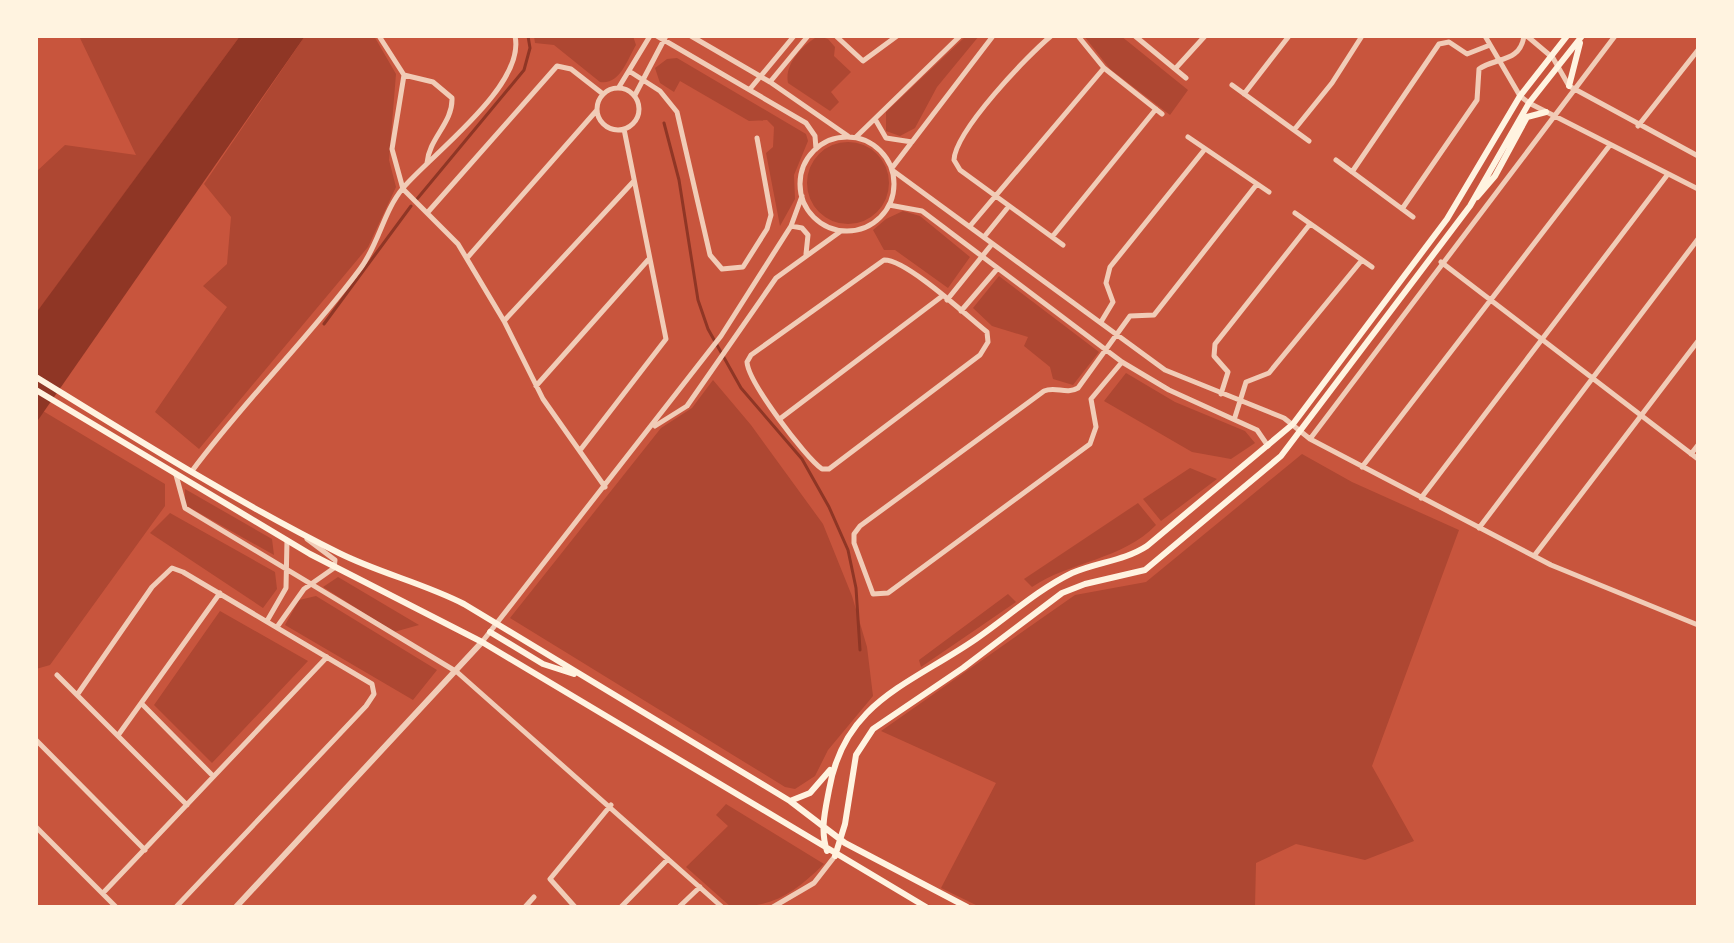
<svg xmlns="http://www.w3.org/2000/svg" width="1734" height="943" font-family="'Exo 2',sans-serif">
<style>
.green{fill:#ae4732}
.water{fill:#8f3625}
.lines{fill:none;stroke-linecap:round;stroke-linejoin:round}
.stream{stroke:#8f3625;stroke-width:3}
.minor{stroke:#f1ccb7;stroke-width:5}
.tertiary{stroke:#f1ccb7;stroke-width:6}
.secondary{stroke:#fff3e0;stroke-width:6}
</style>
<rect width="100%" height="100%" fill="#c8553d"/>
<path class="green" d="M79,36H240L38,311L36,172L65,145L136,155Z
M305,36H374L396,74L389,160L396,187L368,247L199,449L155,412L227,307L203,286L227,264L231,217L204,184Z
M534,36H633L636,45C627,60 620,85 600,82L554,45L535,43Z
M818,36L828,39L835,47L834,56L851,72L831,92L839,102L830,111L788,83C784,64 803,45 818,36Z
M966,36H979L937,87L915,128L900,136L886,131V112Z
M1084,36H1121L1188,90L1170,115L1110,69Z
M677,58L806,134L808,141L794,175L795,199L780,226L766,153L773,147L774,127L767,120L749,121L680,81L674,92L660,83L655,68L667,59Z
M807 183a41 41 0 1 1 82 0a41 41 0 1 1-82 0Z
M903,211L920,216L970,257L948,288L895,250H884L873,230L886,219Z
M999,276L1099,352L1073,385L1053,379L1050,367L1024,346L1028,337L992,326L973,308Z
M1126,373L1175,402L1245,431L1255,443L1231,459L1192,452L1104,401Z
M713,380L751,425L823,524L852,596L867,647L873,696L828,750L815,776L795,789L785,787L510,618L661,428L692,408Z
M43,411L165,484V506L50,665L36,669V423Z
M1302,454L1352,482L1459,530L1372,766L1414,841L1365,860L1296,844L1256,863L1255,907H980L941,888L996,783L881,731L1075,595L1146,582Z
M1190,468L1217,479L1161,521L1143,499Z
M185,489L272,539L274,555L185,505Z
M1138,503L1156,525C1122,560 1071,561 1032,587L1024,579Z
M170,513L275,572L277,589L263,608L150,533Z
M338,577L419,625L394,632L323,587Z
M1008,594L1016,602L921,667L919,660Z
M316,596L437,670L413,700L285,625L299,600Z
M220,611L308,661L212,763L154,705Z
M726,804L824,864C793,894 774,907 731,907L686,867L728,826L716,815Z"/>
<path class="water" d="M240,36H305L36,423V313Z"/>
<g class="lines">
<path class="stream" d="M664,123L679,180L698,300L708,329L741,388L802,459L829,507L848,550L856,588L860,650
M417,199L524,70L530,48L528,36
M324,324L411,206"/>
<path class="minor" d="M379,36L404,75L392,149L403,189L458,244L504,321L543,399L605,487
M657,36L806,123L815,136L816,149
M691,36L770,82L848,136
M836,36L863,61L897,36
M1051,36C1028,55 955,131 954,160L960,170L1063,245
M1078,36L1104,68L1162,114
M1135,36L1186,78
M1485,36L1520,96L1529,103L1698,189
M1527,36L1553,58L1569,86L1698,156
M1175,69L1205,36
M629,71L660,91L677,112L710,255L722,269L743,267L767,229L771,215L757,138
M404,75L433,82L452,98C453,123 429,138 427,163
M770,82L808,36
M1232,85L1309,141
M619,87L650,36
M597 109a21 21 0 1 1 42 0a21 21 0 1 1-42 0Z
M750,89L794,36
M1244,94L1289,36
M635,95L666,36
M875,119L886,138L912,142
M1638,126L1698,50
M1294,130L1332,83L1362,36
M800 184a47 47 0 1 1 94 0a47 47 0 1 1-94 0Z
M856,137L960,36
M1188,137L1269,192
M1336,160L1413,217
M892,168L993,36
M892,170L1165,370L1284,418L1310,439L1551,565L1698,625
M1352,172L1439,44L1449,42L1467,54L1490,45
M889,205L922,211L1122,362L1169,390L1257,430L1268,446
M1402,209L1477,100L1479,69C1496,57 1520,63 1524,36
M428,212L557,66L571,69L603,94
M1295,213L1372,267
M791,226L802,228L808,235L806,254
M970,226L1104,68
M984,237L1009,206
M1052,237L1156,109
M467,258L597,110
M884,260C906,259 967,316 987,332L988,342L980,355L829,469H822C805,457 748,382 747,362L751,355Z
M1441,262L1698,459
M947,300L992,244
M961,311L997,269
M504,321L633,182
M1101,322L1113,302L1106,283L1110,267L1205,149
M1122,362L1091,399L1096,427L1090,444L888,593L873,594L854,543V534L860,526L1044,391C1056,386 1066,395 1078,388L1130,316L1154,315L1257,184
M536,386L648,260
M1221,394L1228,372L1214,356L1215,344L1310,224
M1235,417L1246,382L1269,373L1362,260
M781,418L941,297
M655,426L687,406L776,278L841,231
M1310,439L1615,36
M581,449L666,339L624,129
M1691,454L1698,445
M1362,467L1610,145
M192,471C244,401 308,339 360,269C379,244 383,212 403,188C433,153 526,85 515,36
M176,475L185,508L457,672L722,907
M1421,498L1668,174
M1479,528L1698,239
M1534,556L1698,341
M267,621L286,588L287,540
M277,627L304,589L334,568L335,560L307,539
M482,642L721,336L791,226L802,196
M57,675L187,805
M77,695L152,587L172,568L183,572L372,684L374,694L366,706L176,907
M142,704L213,776
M119,734L220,593
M36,740L145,850
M36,827L116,907
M103,893L327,657
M525,907L534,897
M575,907L550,879L611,805
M621,907L668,859
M679,907L700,887
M773,907L814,883L835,856"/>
<path class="tertiary" d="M236,907L482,642"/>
<path class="secondary" d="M1569,86L1580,43
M1477,197L1495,176L1527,117L1546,112
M36,377C135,438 235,501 339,553C379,573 423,583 464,604L790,801L845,843L967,907
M36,390L310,554L482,642L926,907
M490,632L543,664L574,674
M790,801L810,793L830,770
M827,851C820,830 825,811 829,790C844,702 909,685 976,639C1008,617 1037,590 1072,573C1097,562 1124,561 1147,546L1293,424L1447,219L1520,96L1567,36
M835,856L845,824L856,755L873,729L963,668L1062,593L1085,584L1145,570L1281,456L1470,206L1529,103L1582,36"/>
</g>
<rect width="1734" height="943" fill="none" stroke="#fff3e0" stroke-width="76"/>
</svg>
